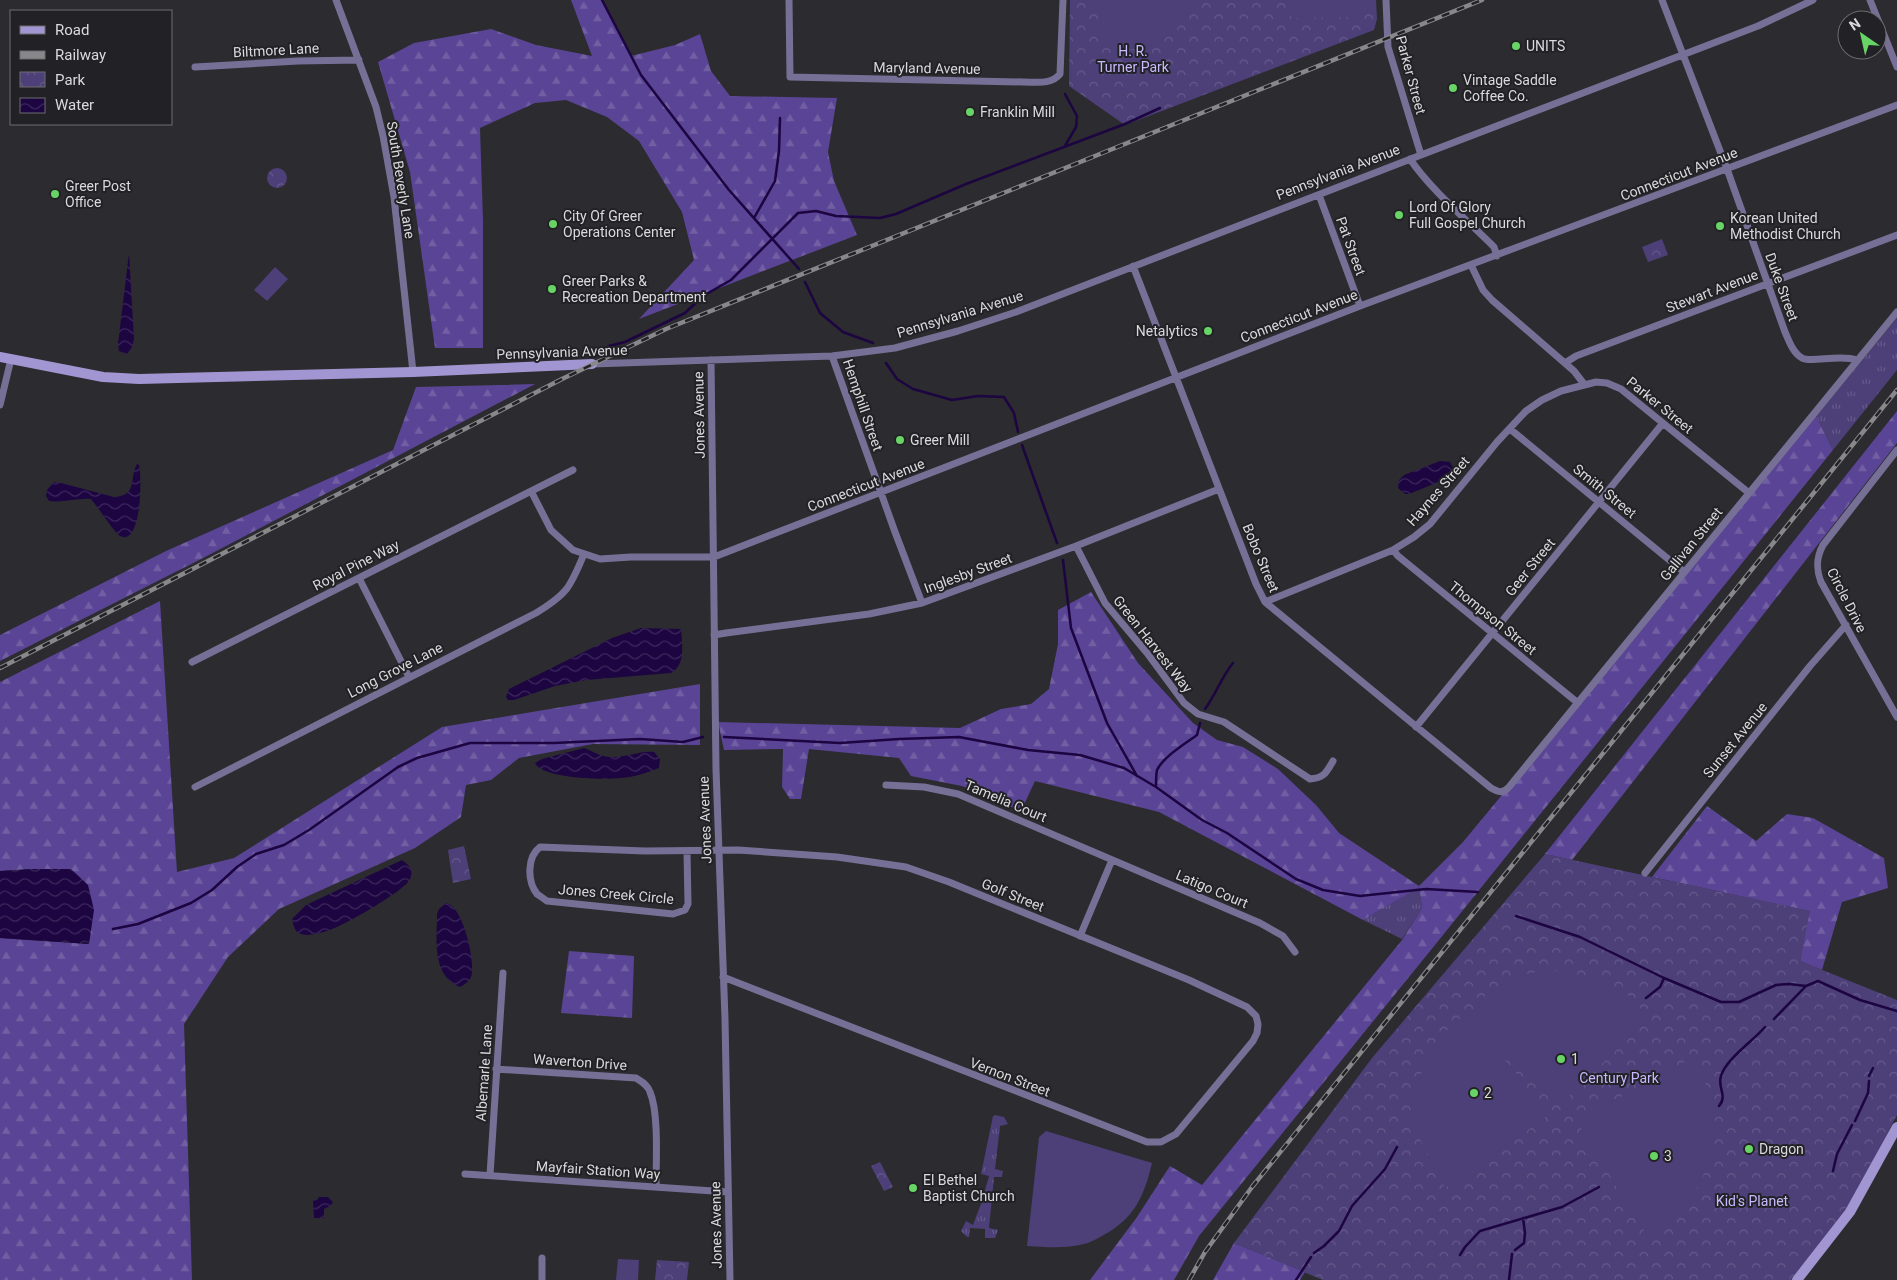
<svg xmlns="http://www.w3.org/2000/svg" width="1897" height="1280" font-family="Roboto,sans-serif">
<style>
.grass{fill:url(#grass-tufts)}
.forest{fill:url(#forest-firs)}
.park{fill:url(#park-crowns)}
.garden{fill:#4d3f78}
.water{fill:url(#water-waves)}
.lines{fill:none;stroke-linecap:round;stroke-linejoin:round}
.stream{stroke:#1c0541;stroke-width:2.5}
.street{stroke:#777096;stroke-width:7}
.secondary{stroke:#a296d2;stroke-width:10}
.rail-casing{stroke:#88878a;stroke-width:4.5}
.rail{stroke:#222226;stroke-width:2.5;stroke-dasharray:8;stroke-linecap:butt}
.poi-dot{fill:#68d465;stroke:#222226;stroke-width:2}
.labels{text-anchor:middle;stroke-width:4;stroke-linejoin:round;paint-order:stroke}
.poi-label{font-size:14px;fill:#dadadc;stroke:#222226;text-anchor:start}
.street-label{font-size:14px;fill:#dadadc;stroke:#222226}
.park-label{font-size:14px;fill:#c7bafe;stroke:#222226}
</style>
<defs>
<pattern id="grass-tufts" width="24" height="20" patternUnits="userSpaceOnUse" patternTransform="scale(1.25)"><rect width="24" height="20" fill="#4d3f78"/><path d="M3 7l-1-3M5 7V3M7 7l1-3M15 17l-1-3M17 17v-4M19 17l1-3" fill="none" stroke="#665a8b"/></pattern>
<pattern id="forest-firs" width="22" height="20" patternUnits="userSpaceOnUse" patternTransform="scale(1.25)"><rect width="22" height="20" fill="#5a4495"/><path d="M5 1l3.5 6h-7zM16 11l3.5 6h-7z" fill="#715ea3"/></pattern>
<pattern id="park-crowns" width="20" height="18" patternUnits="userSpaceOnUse" patternTransform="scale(1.25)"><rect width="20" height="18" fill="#4d3f78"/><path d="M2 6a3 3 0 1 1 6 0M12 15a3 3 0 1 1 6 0" fill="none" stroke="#665a8b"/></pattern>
<pattern id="water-waves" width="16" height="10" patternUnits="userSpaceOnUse" patternTransform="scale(1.25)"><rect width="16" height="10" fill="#1c0541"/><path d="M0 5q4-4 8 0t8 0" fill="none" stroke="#3c295c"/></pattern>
</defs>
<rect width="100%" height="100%" fill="#2c2b2f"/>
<path class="grass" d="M1897,318V370L1833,450L1816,416Z
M1419,886L1422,908L1402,939L1363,920Z
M995,1115L1004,1117L1008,1124L1000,1126L995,1169L1003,1171L1002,1177H994L989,1228L998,1230L995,1238H985V1229L970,1228L969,1237H967L961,1231L966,1221L973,1225L982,1201L989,1176L981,1174L993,1116Z"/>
<path class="forest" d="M571,0H602L631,56L675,45L700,34L711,71L730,96L837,98L828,152L834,181L857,235L639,319L694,260L682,212L639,141L607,117L566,100L535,103L480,128L483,221V348H435L410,172L378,62L414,43L491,29L536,45L592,56Z
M535,384L203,558L0,661V635L166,551L393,450L416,387Z
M1897,411V443L1572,860L1545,854Z
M1816,416L1833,450L1439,940L1199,1236L1174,1280H1090L1137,1217L1170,1166L1202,1185L1402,940L1422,908L1419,887L1363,920L1159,812L1035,781L1021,811L962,786L911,776L899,758L809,749L801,799H790L782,787L783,749L724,750L718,722L960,728L1001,709L1031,704L1049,689L1058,644V610L1091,592L1138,663L1193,723L1217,740L1243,747L1278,769L1316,805L1339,833L1419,886L1463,842Z
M160,601L177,872L234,858L442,727L700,684V745L593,744L519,758L491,780L466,785L461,817L415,848L279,909L228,957L184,1024L192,1280H0V938L88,944L32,869L0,871V682Z
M1707,806L1756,841L1787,814L1813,818L1884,858L1888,888L1842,902L1822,970L1800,961L1809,911L1652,877Z
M569,951L634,956L632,1018L561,1013Z
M1234,1243L1305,1272L1300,1280H1213Z"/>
<path class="park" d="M1070,0H1376L1377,19L1374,30L1125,125L1069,86Z
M267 178a10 10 0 1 1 20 0a10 10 0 1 1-20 0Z
M1662,239L1668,255L1648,262L1642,247Z
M464,846L471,879L453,883L448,850Z
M1545,854L1810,911L1800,961L1897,1000V1115L1840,1225L1816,1251L1792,1280H1323L1234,1243L1372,1058Z
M880,1162L893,1187L884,1191L871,1166Z
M657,1260L689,1262L687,1280H655Z"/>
<path class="garden" d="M1101,0H1194C1182,31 1158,51 1123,49C1115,49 1109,47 1100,48Z
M1290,0H1366L1368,11L1362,17L1293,18L1289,15Z
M275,267L288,279L267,301L254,290Z
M1556,971L1577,974L1603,983L1633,998L1648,1019L1565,1100H1553L1471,1013C1483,993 1510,977 1532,973C1540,972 1548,972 1556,971Z
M1466,1013L1544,1108L1545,1118L1445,1188L1415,1129L1411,1119L1412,1103L1426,1060L1440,1037Z
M1696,1056C1704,1078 1712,1100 1715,1123C1718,1143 1700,1190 1686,1205C1675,1218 1661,1228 1648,1237L1581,1129L1584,1117Z
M1046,1131L1152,1163C1144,1197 1134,1219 1102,1236C1096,1239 1090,1243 1084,1244C1066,1249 1045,1247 1027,1246L1039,1137Z
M618,1259L639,1260L638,1280H616Z"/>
<path class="water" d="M129,253L134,339L132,347L127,354L119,351L118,344Z
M1440,461L1450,462L1454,470L1446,479L1409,494H1405L1398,488L1399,480L1404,475Z
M137,464L139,465C142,475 142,547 120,536C115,533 97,506 91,499C77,498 63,503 49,501L46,496L47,490L54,482L61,483L114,497C138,496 129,478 137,464Z
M641,628L681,629C682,644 686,665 671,673L586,680L555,686L514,700H508L506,697L509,689L612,638Z
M584,748C593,751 601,757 610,757C624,758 642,750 654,752L660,759L659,768C647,773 634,777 621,778C604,780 543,779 535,763L542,759Z
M402,860C409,865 414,870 410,879C406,890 345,925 332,929C324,932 310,937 301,934C295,933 293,924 292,919L306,905Z
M32,869H71L88,885L94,910L89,944L0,938V871Z
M446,903C463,906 474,958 472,973C471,980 466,984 460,987C431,975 437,940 437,914L439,909Z
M319,1197H328L333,1202L330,1206L324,1209V1218H314L313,1201L317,1200Z"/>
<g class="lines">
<path class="stream" d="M602,0L641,75L729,190L799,269
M1065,94L1077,116L1076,127L1065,146
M754,218L775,181L779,151L780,118
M805,282L820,313L843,332L873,343
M609,346L625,342L685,313L703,296L731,280L798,213L816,211L836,216L880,218L896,214L966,184L1125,124L1160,108
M886,363L897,379L913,389L952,400L978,396L1004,397L1014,413L1018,432
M1022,445L1057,543
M1063,560L1071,628L1107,723L1137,776
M1205,709C1216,694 1221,678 1233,663
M724,737L840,743L899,739L959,737L1028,750L1080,755L1124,768L1156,787L1202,820L1227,833L1296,879L1323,890L1360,896L1426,889L1478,892
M1156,787C1156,782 1156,775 1157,770C1163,757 1186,743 1197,735L1200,723
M1516,916L1580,937L1664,978L1721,1002H1739L1776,985L1789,984L1806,986L1818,981L1860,1000L1897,1011
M113,929L138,924L191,903L212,890L237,867L256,854L284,845L309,830L398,767L417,758L470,743H554L640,739L683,742L703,737
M1646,998L1660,987L1664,978
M1774,1019L1806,986
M1869,1076L1873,1068
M1719,1106C1728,1096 1717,1087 1721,1076C1726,1059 1753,1041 1765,1027
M1855,1121L1868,1093L1869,1081
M1833,1171L1837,1154L1852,1125
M1515,1250L1524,1243L1525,1233L1523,1218
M1314,1253L1324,1246L1339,1231L1352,1206L1385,1169L1397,1147
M1460,1255L1465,1247L1480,1231L1562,1207L1599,1187
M1296,1280L1311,1257
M1509,1280L1512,1254"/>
<path class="street" d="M336,0L376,107L383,136L394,197L413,372
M789,0L790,77L1023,82C1037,82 1051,85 1060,74L1063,0
M1386,0L1388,47L1421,155
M1662,0L1727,169L1785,332C1789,341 1793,353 1802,358C1811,363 1840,354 1857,360
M1870,0L1897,67
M195,67L298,61L359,60
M1410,159C1431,190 1467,220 1494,247L1497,256
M1319,195L1360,306
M1471,265L1483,290L1492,300L1574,371L1584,384
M1133,266L1256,584L1265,602L1491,788C1498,792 1503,794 1509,787L1897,312
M832,356L895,532L922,603
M711,360L716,769L725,1019L730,1280
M1565,363L1576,356L1897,235
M592,364L832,356L895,348L958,331L1016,312L1421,155L1758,26L1813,0
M0,405L11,359
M1510,429L1684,572
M1897,450L1823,545C1816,558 1816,569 1821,582L1897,717
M531,491L551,530L573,550L600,559L631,557H714L1360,306L1897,105
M1076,546L1105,603L1147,653L1184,703L1198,714L1224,722L1310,779C1324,778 1326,773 1333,761
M1393,550L1398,556L1578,703
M359,578L409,677
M1265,602L1393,550L1414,537L1430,524L1497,442L1526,411L1542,400L1561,391L1596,382L1607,383L1621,389L1749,493
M714,635L726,633L869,614L922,603L1076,546L1219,489
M192,662L573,470
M1416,727L1663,423
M886,785L924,787L958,794L1260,923L1283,936L1295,952
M195,787L536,613C567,594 570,588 584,554
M687,852L688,904L685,910L673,914L547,901C544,899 540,896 537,894C527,881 527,857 540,847L645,851L738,850L837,857L906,867L949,882L1189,980L1247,1007L1256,1016L1258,1024L1257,1033L1253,1041L1176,1134L1161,1142H1147L723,977
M1645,873L1810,666L1846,625
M1080,936L1112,860
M496,1069L636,1078C642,1082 648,1085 650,1092C659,1113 656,1162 656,1187
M465,1174L728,1192
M490,1175L503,973
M542,1258V1280"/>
<path class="secondary" d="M0,357L103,377L139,379L413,372L592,364
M1797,1280L1850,1212L1897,1127"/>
<defs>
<path id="rail" d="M0,668L562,379L666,329L1482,0
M1189,1280L1205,1252L1252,1187L1897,390"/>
</defs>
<use href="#rail" class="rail-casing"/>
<use href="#rail" class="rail"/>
</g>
<g class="poi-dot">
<circle cx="1516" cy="46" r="5"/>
<circle cx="1453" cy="88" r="5"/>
<circle cx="970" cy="112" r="5"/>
<circle cx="55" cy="194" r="5"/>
<circle cx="1399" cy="215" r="5"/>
<circle cx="553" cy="224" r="5"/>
<circle cx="1720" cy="226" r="5"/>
<circle cx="552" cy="289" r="5"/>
<circle cx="1208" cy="331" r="5"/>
<circle cx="900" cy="440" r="5"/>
<circle cx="1561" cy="1059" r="5"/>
<circle cx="1474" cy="1093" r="5"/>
<circle cx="1749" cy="1149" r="5"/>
<circle cx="1654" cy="1156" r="5"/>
<circle cx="913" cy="1188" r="5"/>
</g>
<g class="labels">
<g class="poi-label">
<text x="1526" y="51">UNITS</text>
<text x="1463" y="85">Vintage Saddle<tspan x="1463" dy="16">Coffee Co.</tspan></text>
<text x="980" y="117">Franklin Mill</text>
<text x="65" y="191">Greer Post<tspan x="65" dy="16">Office</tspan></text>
<text x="1409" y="212">Lord Of Glory<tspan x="1409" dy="16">Full Gospel Church</tspan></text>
<text x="563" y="221">City Of Greer<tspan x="563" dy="16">Operations Center</tspan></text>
<text x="1730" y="223">Korean United<tspan x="1730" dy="16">Methodist Church</tspan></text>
<text x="562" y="286">Greer Parks &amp;<tspan x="562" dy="16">Recreation Department</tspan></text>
<text x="1198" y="336" text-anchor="end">Netalytics</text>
<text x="910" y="445">Greer Mill</text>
<text x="1571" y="1064">1</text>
<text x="1484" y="1098">2</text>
<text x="1759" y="1154">Dragon</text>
<text x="1664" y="1161">3</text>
<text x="923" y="1185">El Bethel<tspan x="923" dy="16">Baptist Church</tspan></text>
</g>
<g class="street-label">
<text transform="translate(276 50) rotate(-3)" y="5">Biltmore Lane</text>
<text transform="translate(927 68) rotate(1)" y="5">Maryland Avenue</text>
<text transform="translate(1411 75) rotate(75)" y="5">Parker Street</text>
<text transform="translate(1338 172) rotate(-21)" y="5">Pennsylvania Avenue</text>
<text transform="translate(1679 174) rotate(-21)" y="5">Connecticut Avenue</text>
<text transform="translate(401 180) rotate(81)" y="5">South Beverly Lane</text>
<text transform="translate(1351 246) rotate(70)" y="5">Pat Street</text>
<text transform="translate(1782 287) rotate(70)" y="5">Duke Street</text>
<text transform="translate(1712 291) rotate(-21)" y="5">Stewart Avenue</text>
<text transform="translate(960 314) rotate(-17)" y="5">Pennsylvania Avenue</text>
<text transform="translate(1299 316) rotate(-21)" y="5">Connecticut Avenue</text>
<text transform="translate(562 352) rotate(-2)" y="5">Pennsylvania Avenue</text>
<text transform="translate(863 405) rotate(71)" y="5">Hemphill Street</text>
<text transform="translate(1660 405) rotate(39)" y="5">Parker Street</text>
<text transform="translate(699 415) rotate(-91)" y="5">Jones Avenue</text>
<text transform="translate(866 485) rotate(-21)" y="5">Connecticut Avenue</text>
<text transform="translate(1438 491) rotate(-49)" y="5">Haynes Street</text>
<text transform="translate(1605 491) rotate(39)" y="5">Smith Street</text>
<text transform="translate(1691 544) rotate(-51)" y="5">Gallivan Street</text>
<text transform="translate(1261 558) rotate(67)" y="5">Bobo Street</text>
<text transform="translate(356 565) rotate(-27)" y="5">Royal Pine Way</text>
<text transform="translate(1530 567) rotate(-51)" y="5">Geer Street</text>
<text transform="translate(968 573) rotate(-20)" y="5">Inglesby Street</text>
<text transform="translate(1847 600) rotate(63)" y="5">Circle Drive</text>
<text transform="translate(1493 618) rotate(39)" y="5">Thompson Street</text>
<text transform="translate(1153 644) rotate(52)" y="5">Green Harvest Way</text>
<text transform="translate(395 670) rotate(-27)" y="5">Long Grove Lane</text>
<text transform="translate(1735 740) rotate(-51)" y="5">Sunset Avenue</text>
<text transform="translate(1006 801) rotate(23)" y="5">Tamelia Court</text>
<text transform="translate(705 820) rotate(-92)" y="5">Jones Avenue</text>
<text transform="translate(1212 889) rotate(23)" y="5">Latigo Court</text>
<text transform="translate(616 894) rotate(5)" y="5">Jones Creek Circle</text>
<text transform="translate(1013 895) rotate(22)" y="5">Golf Street</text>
<text transform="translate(580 1062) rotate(4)" y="5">Waverton Drive</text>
<text transform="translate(484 1073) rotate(-86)" y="5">Albemarle Lane</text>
<text transform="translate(1010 1077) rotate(21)" y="5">Vernon Street</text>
<text transform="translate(598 1170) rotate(4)" y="5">Mayfair Station Way</text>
<text transform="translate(716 1225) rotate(-91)" y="5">Jones Avenue</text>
</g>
<g class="park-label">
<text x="1133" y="56">H. R.<tspan x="1133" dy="16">Turner Park</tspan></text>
<text x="1619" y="1083">Century Park</text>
<text x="1752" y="1206">Kid's Planet</text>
</g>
</g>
<rect x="10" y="10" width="162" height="115" fill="#222226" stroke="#6c6c6f"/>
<rect x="20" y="26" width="25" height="8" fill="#a296d2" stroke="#6c6c6f"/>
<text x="55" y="35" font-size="15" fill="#dadadc">Road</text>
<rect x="20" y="51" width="25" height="8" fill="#88878a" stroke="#6c6c6f"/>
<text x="55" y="60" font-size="15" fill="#dadadc">Railway</text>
<rect x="20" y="72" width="25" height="15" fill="url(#park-crowns)" stroke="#6c6c6f"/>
<text x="55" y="85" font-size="15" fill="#dadadc">Park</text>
<rect x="20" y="98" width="25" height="15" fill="url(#water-waves)" stroke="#6c6c6f"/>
<text x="55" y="110" font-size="15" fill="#dadadc">Water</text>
<g transform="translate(1862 35) rotate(326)"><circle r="24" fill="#222226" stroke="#6c6c6f"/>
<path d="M0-4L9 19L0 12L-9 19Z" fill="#68d465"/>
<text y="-8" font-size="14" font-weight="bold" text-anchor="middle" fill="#dadadc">N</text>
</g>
</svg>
